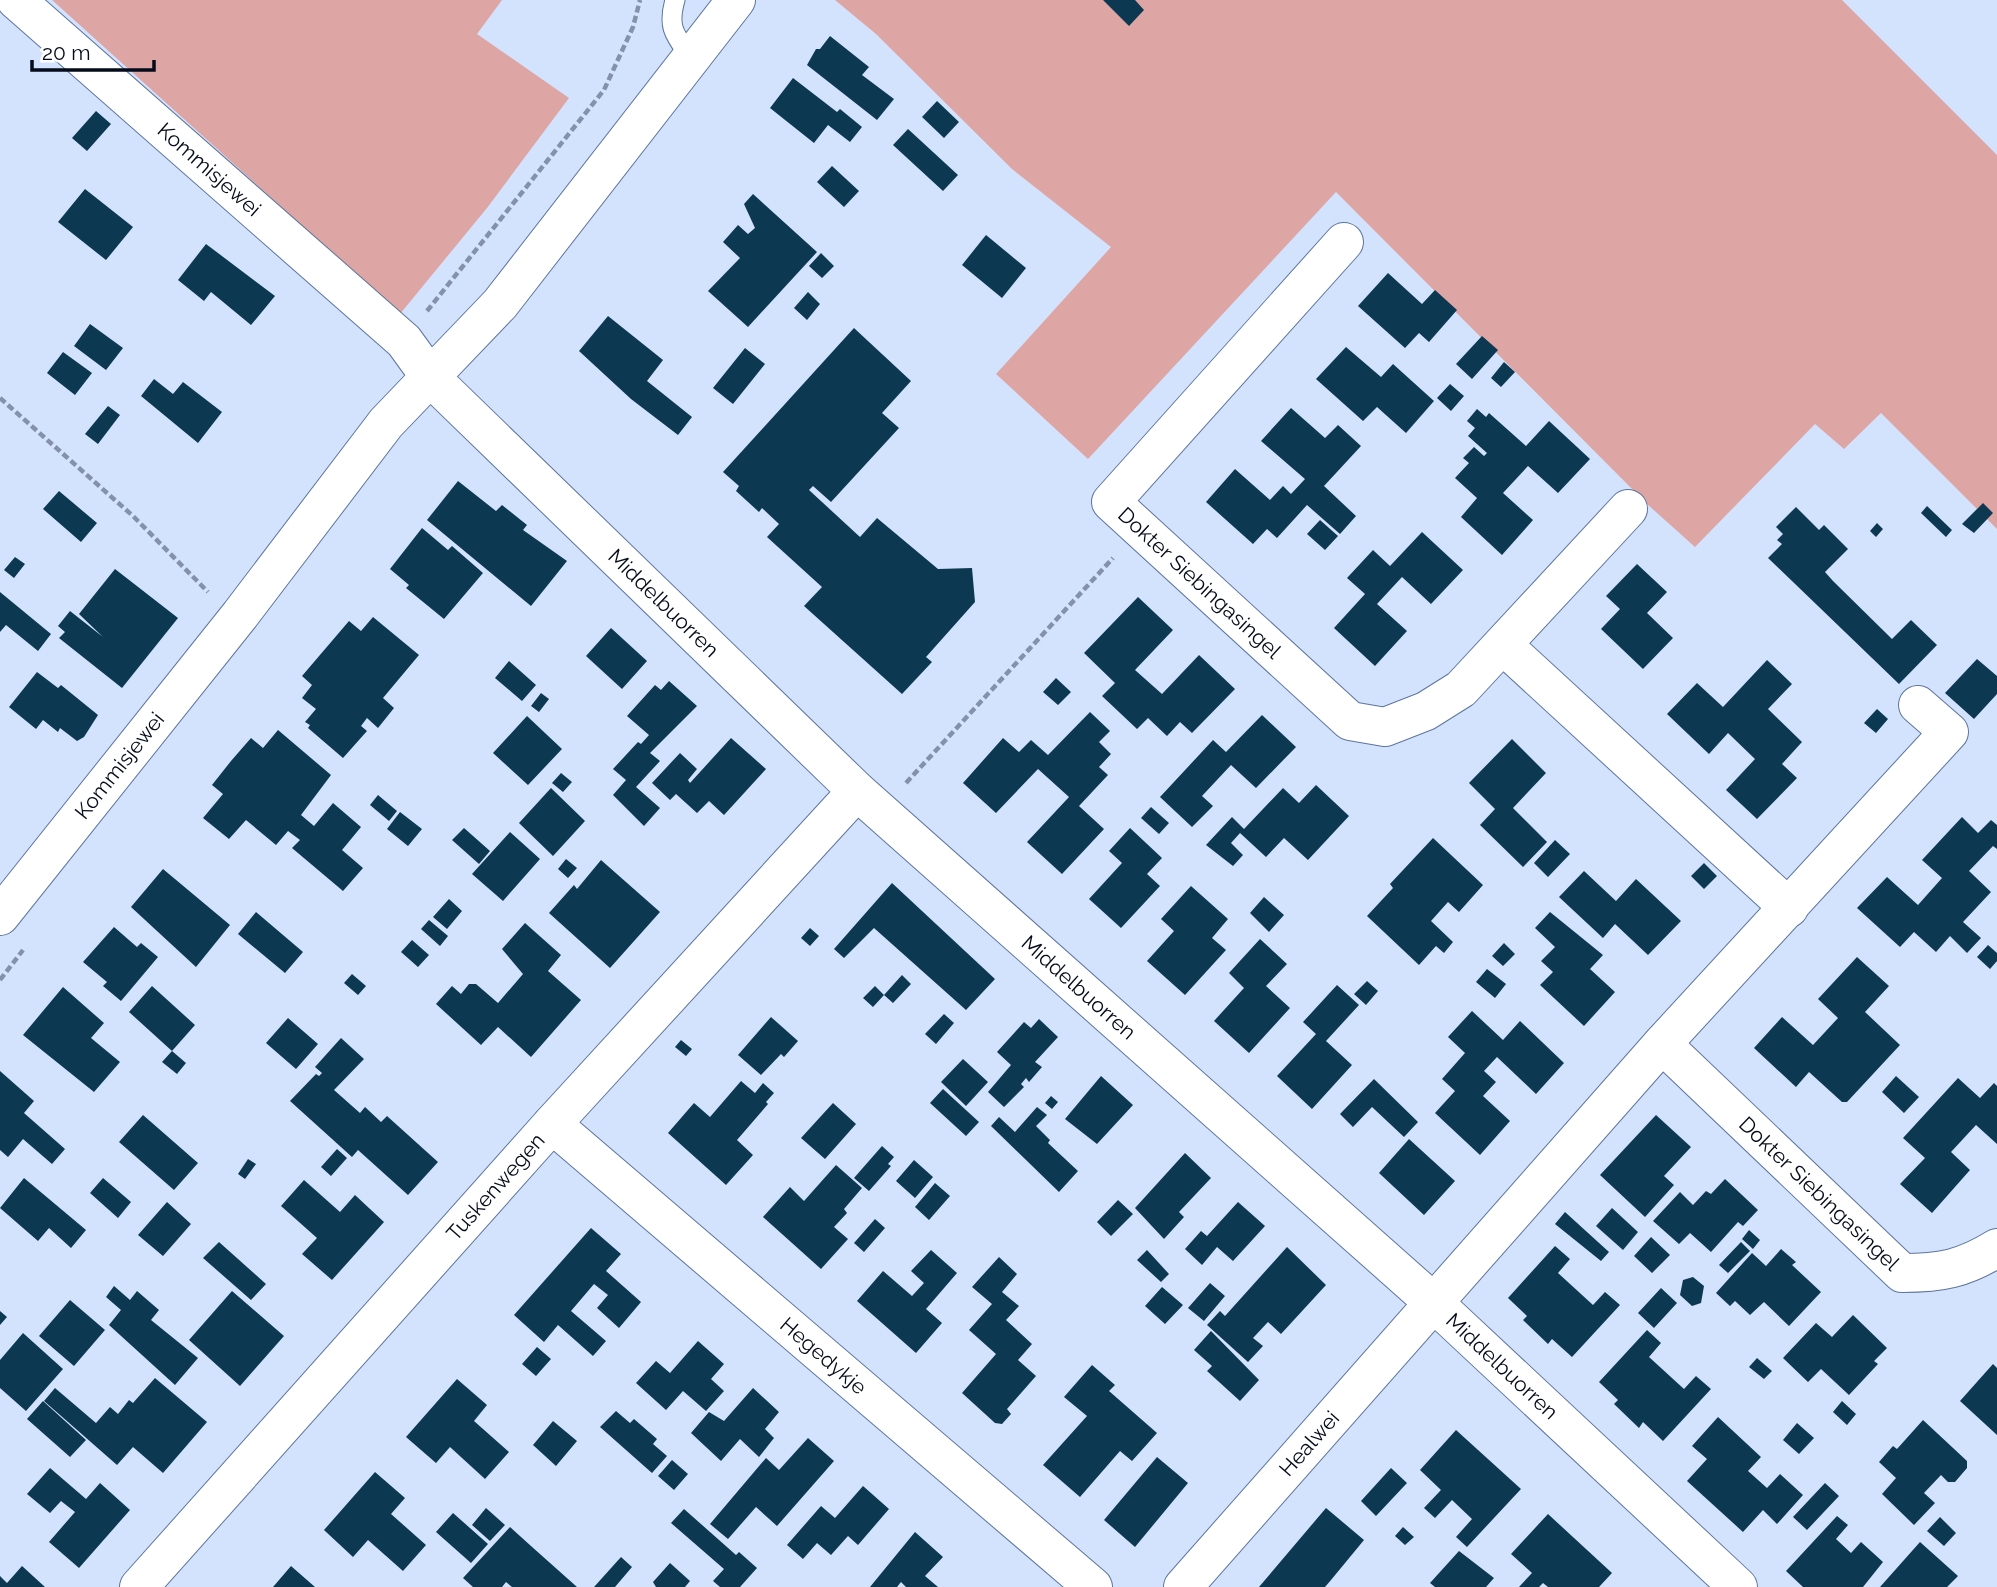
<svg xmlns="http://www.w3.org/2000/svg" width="1997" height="1587" font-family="Raleway,sans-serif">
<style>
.green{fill:#dda6a5}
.building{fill:#0c3851}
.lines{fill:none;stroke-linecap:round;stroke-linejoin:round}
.lane-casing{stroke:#5d759c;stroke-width:21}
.street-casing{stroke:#5d759c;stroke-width:40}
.secondary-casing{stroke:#5d759c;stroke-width:40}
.path{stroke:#8491a8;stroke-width:4.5;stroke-dasharray:7 3.5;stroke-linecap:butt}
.lane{stroke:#fff;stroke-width:19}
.street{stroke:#fff;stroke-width:38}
.secondary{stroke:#fff;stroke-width:38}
.labels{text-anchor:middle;stroke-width:7;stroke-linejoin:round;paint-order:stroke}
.street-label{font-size:21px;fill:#040b1a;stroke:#fff}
</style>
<rect width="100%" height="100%" fill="#d3e3fe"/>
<path class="green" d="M52,0H502L477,34L569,98L487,208L400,314Z
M835,0H1842L1997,155V529L1881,413L1844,449L1815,424L1695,547L1647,504L1336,192L1088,459L996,374L1111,247L1012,169L876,34Z"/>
<path class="building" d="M1103,0H1135L1144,10L1129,26Z
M830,36L869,67L862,75L894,99L877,120L807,65L816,49H820Z
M793,78L837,112L840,109L862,127L850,142L828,125L814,143L770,108Z
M937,101L959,122L944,138L922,117Z
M96,111L111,124L87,151L72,138Z
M908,129L958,175L943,191L893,145Z
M832,166L859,191L844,207L817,182Z
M85,189L133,227L106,260L58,222Z
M753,194L817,252L748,327L708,291L740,258L723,242L738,225L748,234L755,228L744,204Z
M986,235L1026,268L1002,298L962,265Z
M206,244L275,296L251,325L211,292L204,301L178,280Z
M821,253L834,266L822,278L809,266Z
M1388,273L1422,304L1435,290L1457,310L1429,342L1419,333L1405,348L1358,306Z
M808,292L820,304L807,320L794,308Z
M608,316L663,360L647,381L692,417L678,435L631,399L579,351Z
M90,324L123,348L106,370L74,346Z
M854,328L911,381L882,413L899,428L831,502L813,486L809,490L860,537L877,518L938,569L972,568L975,602L926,657L932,662L902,694L804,606L822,587L767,537L779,524L762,508L759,512L736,491L739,486L723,472Z
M1482,336L1498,350L1472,379L1456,364Z
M1346,347L1381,377L1393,364L1434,401L1406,433L1377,407L1363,421L1316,379Z
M745,348L765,364L733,404L713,388Z
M63,352L92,373L75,395L47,373Z
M1504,362L1515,372L1501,387L1491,378Z
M154,379L173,394L183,382L222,412L198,443L141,396Z
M1450,384L1464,396L1451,411L1437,398Z
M108,406L120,415L98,444L85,434Z
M1291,408L1325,438L1338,425L1361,446L1324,486L1356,516L1340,534L1307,505L1277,538L1267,529L1253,544L1206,502L1235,469L1270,500L1283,486L1291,494L1305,479L1261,441Z
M1477,409L1486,417L1489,413L1526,446L1549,421L1590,459L1558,493L1528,466L1503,493L1533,520L1502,555L1461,517L1477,498L1455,478L1469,463L1463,458L1474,447L1484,456L1487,453L1468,436L1475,428L1467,421Z
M458,481L496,511L502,505L527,525L523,530L567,561L531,606L427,520Z
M59,491L97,523L81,542L43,509Z
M1983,503L1993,513L1974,533L1962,524Z
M1927,506L1952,530L1946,537L1921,513Z
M1796,507L1819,530L1824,525L1848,549L1825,572L1833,581L1892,639L1911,620L1937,645L1899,684L1768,558L1782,544L1777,540L1783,534L1776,527Z
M1320,520L1338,536L1325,550L1307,534Z
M1877,523L1883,529L1876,537L1870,531Z
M422,528L448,550L452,546L483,573L444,619L406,588L409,585L390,569Z
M1422,532L1463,570L1431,604L1402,577L1377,604L1407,631L1375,666L1334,628L1365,594L1347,578L1373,550L1390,566Z
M15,557L25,564L14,578L4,570Z
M1637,564L1667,592L1647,613L1673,638L1643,669L1601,629L1620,609L1606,596Z
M115,569L178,618L122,688L59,638L65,632L58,626L70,611L103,637L79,614Z
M0,592L51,634L38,651L6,625L0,632Z
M1138,597L1173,630L1135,670L1162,694L1199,655L1235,689L1192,733L1180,722L1167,736L1148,718L1137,729L1102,696L1115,683L1084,653Z
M373,617L419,655L383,698L394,708L378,728L367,718L361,726L367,731L343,758L308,728L310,725L305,722L316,709L302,698L312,685L302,676L349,621L361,631Z
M611,628L647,661L622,689L586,656Z
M1977,659L1997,676V694L1974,719L1945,693Z
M1767,660L1792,684L1768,709L1802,742L1782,764L1797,778L1757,819L1726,790L1755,759L1728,733L1709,754L1667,714L1697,683L1723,707Z
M509,661L536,685L522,701L495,678Z
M37,672L58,688L61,685L98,715L84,737L77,741L60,728L58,732L43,720L36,729L9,707Z
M1056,678L1071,692L1058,705L1043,692Z
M669,681L697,706L650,753L660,761L636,787L660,808L644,826L613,795L626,780L613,769L638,742L641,744L649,735L627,716L655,685L661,690Z
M541,693L549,699L539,712L531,706Z
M1877,709L1888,719L1876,733L1864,723Z
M1090,712L1110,731L1099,742L1111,754L1099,767L1108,775L1079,806L1104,829L1062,874L1027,842L1069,797L1038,769L996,813L963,783L1003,738L1019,752L1031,740L1048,755Z
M1262,715L1296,747L1256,788L1231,765L1202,796L1213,806L1192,827L1160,797L1213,740L1226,752Z
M527,716L562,749L528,785L493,753Z
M278,730L331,775L301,815L314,826L333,803L361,827L342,850L363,868L343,891L292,848L300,840L288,831L276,845L246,820L229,839L203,818L223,794L212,785L231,761L251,738L263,748Z
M731,738L766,769L724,815L709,801L697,813L676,794L670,800L652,783L680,753L697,769L688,780L690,783Z
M1512,739L1546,773L1513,808L1547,842L1523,867L1480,825L1495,809L1469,783Z
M561,773L572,782L563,792L552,783Z
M1316,785L1349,816L1308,860L1284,838L1266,857L1240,833L1231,843L1243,855L1233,866L1206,845L1232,817L1244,829L1283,788L1299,803Z
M551,788L585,821L553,856L519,823Z
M378,795L397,811L389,821L370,805Z
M1151,807L1169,823L1159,834L1141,818Z
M400,812L422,829L408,846L387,829Z
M1962,817L1978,833L1991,820L1997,825V849L1993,846L1969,871L1991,892L1963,922L1981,938L1967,953L1950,936L1936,952L1914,932L1900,947L1857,908L1887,877L1918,905L1942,878L1922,860Z
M464,828L490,851L479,864L452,840Z
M1130,828L1162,858L1147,874L1160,886L1121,928L1089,899L1122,863L1109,851Z
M510,832L540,859L503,901L472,874Z
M1433,838L1483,885L1459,912L1448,902L1431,921L1453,942L1444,953L1436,946L1419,965L1367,916L1393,888L1390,884Z
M1555,840L1570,854L1548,877L1534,863Z
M566,859L577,868L568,878L558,869Z
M601,860L660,912L610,968L549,913L574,885L577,889Z
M1704,863L1717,876L1704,889L1691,876Z
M163,869L230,925L196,967L131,907Z
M1584,871L1616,901L1636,879L1681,921L1648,955L1615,924L1603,938L1559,897Z
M892,883L995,979L966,1010L874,928L844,958L834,949Z
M1191,886L1228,919L1212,938L1226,950L1185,995L1147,961L1174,931L1161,919Z
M1264,897L1284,915L1269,932L1250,913Z
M449,899L462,911L447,929L433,917Z
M256,912L303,952L285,973L238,934Z
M1550,912L1603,955L1590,969L1615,992L1584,1026L1540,985L1553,972L1541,961L1555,947L1535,928Z
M429,920L448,936L440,946L421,929Z
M525,923L561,955L548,971L581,1000L531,1057L498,1027L481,1045L436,1004L452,986L461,994L469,984H476L498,1003L523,974L502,949Z
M114,927L137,947L141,943L158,957L121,1001L103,986L107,982L83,962Z
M810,928L819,936L810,946L801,938Z
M1260,939L1287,964L1266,986L1290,1008L1249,1053L1214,1021L1244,988L1229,973Z
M412,940L429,955L418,967L401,952Z
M1504,943L1515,954L1503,966L1492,956Z
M1988,945L1997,953V961L1990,969L1977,957Z
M1857,957L1889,986L1865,1012L1900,1045L1847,1102H1842L1809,1072L1796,1087L1754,1048L1782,1017L1813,1045L1838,1018L1818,999Z
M1487,969L1506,984L1495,998L1476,982Z
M352,974L366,986L358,995L344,983Z
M902,975L911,984L893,1003L884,995Z
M1367,981L1378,991L1366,1005L1354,994Z
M1337,985L1359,1005L1326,1041L1352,1065L1312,1109L1277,1076L1316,1034L1303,1022Z
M152,986L195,1025L172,1051L186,1063L177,1074L162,1062L172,1051L129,1012Z
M875,986L884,995L873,1007L863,998Z
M63,987L104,1023L91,1038L120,1062L94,1092L23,1035Z
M1472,1011L1503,1040L1520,1021L1564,1063L1536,1094L1497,1057L1484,1071L1496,1082L1483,1096L1510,1121L1480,1155L1435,1113L1455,1091L1442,1079L1465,1053L1448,1037Z
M944,1014L954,1023L936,1044L925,1034Z
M771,1017L798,1041L784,1057L781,1054L761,1075L738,1055Z
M288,1018L318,1044L296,1069L266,1043Z
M1039,1019L1058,1037L1035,1062L1042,1067L1029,1082L1026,1078L1021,1084L1024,1087L1004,1107L988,1092L1011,1065L997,1052L1024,1022L1031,1028Z
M341,1038L364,1059L334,1090L360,1113L365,1107L381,1122L387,1116L438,1162L408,1195L358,1150L352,1157L290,1101L316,1074L319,1076L322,1073L315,1067Z
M681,1040L692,1049L686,1056L675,1047Z
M963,1059L988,1082L966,1106L941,1082Z
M0,1071L34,1101L24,1113L65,1149L52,1164L23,1139L8,1157L0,1150Z
M1101,1076L1133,1105L1097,1144L1065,1119Z
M1896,1076L1919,1097L1904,1113L1882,1092Z
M1958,1078L1980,1098L1994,1083L1997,1086V1144L1976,1125L1951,1152L1970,1170L1932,1213L1900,1184L1925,1158L1903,1138Z
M1374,1079L1418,1122L1404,1137L1372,1107L1353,1127L1340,1114Z
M741,1081L755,1093L763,1083L774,1093L766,1102L768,1104L737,1140L753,1155L726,1185L668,1133L694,1103L710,1117Z
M943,1089L979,1122L966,1136L930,1103Z
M1051,1096L1058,1102L1052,1109L1045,1103Z
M833,1103L856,1124L825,1159L801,1138Z
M1037,1107L1047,1115L1036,1126L1050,1140L1048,1143L1078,1171L1059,1192L991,1126L999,1117L1015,1132Z
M143,1115L198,1163L174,1190L119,1142Z
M1656,1115L1691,1147L1664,1176L1674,1185L1645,1217L1600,1175Z
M1409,1139L1455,1181L1424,1215L1379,1173Z
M882,1146L894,1157L888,1164L891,1166L869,1191L854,1178Z
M337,1149L347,1158L331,1176L321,1167Z
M1185,1153L1211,1178L1179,1212L1184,1217L1164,1239L1135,1208Z
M248,1159L256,1164L245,1179L238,1174Z
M914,1160L933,1177L915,1198L896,1181Z
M836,1165L862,1188L844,1209L847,1213L834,1227L848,1239L821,1269L763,1217L790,1187L804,1201Z
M24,1178L86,1230L71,1248L49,1228L38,1241L0,1208Z
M103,1178L131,1202L118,1218L90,1193Z
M1725,1179L1758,1210L1743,1226L1738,1222L1711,1252L1690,1233L1679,1244L1653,1221L1680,1192L1693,1205L1706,1191L1711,1194Z
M304,1180L340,1212L355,1195L384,1222L332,1280L302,1254L317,1238L281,1206Z
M935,1183L950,1196L929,1220L915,1207Z
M1118,1200L1133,1214L1111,1236L1097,1222Z
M167,1202L191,1224L163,1256L138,1235Z
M1238,1202L1265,1226L1233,1261L1217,1247L1202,1265L1185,1249L1201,1231L1207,1236Z
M1612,1208L1638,1232L1623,1250L1596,1226Z
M1565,1212L1609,1252L1601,1261L1555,1224Z
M875,1219L885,1228L864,1252L854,1243Z
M591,1228L621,1254L606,1271L641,1302L619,1328L597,1308L608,1295L594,1284L571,1311L606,1341L593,1356L558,1325L544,1342L514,1315Z
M1749,1230L1760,1240L1753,1249L1742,1239Z
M1651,1237L1670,1255L1652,1273L1634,1256Z
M219,1242L266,1284L251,1300L203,1258Z
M1741,1242L1750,1251L1728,1273L1719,1265Z
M1555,1246L1570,1259L1558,1273L1593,1305L1605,1292L1620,1305L1572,1357L1552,1339L1548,1344L1523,1320L1527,1316L1508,1298Z
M1287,1247L1326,1285L1281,1334L1268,1322L1253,1338L1263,1346L1248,1362L1207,1325L1220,1311L1225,1316Z
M1781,1249L1796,1262L1792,1265L1821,1292L1789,1326L1764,1302L1750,1315L1735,1301L1730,1306L1716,1293L1752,1253L1766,1266Z
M931,1250L957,1273L926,1309L942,1323L916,1353L857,1301L883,1271L912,1296L924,1283L911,1271Z
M1147,1250L1169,1274L1161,1282L1137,1260Z
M999,1257L1017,1274L1002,1292L1019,1306L1006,1320L1032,1344L1018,1360L1036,1376L1007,1409L1011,1414L1002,1424L995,1423L962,1393L996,1354L969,1330L992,1304L972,1287Z
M1693,1277L1704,1286L1701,1303L1692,1306L1680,1295L1683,1280Z
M1210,1283L1225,1296L1204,1321L1188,1308Z
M114,1286L130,1300L137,1291L159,1310L151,1320L198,1358L175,1385L109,1325L121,1310L106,1297Z
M1162,1287L1183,1305L1165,1324L1145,1306Z
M1661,1288L1677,1303L1654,1328L1638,1313Z
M232,1291L284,1336L240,1386L189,1340Z
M70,1300L105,1330L74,1366L39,1336Z
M0,1311L7,1317L0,1325Z
M1853,1315L1887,1348L1874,1361L1878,1364L1849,1395L1821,1369L1808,1382L1783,1358L1816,1323L1832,1337Z
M1647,1330L1661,1343L1649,1357L1684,1389L1696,1376L1711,1389L1663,1441L1643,1422L1639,1428L1614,1404L1618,1400L1599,1382Z
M1211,1331L1259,1380L1240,1401L1207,1371L1212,1366L1194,1350Z
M23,1333L63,1369L26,1411L0,1388V1360Z
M698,1341L724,1364L711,1379L724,1391L706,1411L683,1391L666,1410L636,1383L656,1361L670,1373Z
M537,1347L551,1359L536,1376L522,1364Z
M1757,1358L1772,1371L1764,1379L1749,1367Z
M1993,1364L1997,1368V1435L1960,1401Z
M1092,1365L1115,1385L1109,1391L1157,1433L1132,1461L1120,1451L1080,1497L1043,1465L1087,1416L1064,1397Z
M155,1378L207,1422L163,1473L133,1447L117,1465L44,1401L55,1388L96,1423L110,1407L118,1414L129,1400L133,1403Z
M457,1379L487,1405L474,1421L509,1452L485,1479L450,1447L436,1463L406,1437Z
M753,1388L779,1412L765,1429L774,1438L759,1457L740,1439L721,1461L691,1433L709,1412L724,1421Z
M43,1401L86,1440L70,1457L27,1419Z
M1842,1401L1856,1414L1847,1425L1833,1412Z
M616,1411L630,1423L634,1419L657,1439L653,1444L667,1456L652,1473L600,1427Z
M1718,1417L1761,1457L1748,1471L1767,1488L1780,1474L1803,1495L1777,1524L1763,1510L1743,1532L1687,1481L1707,1459L1692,1446Z
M1923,1420L1967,1461V1468L1955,1482H1948L1941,1475L1924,1493L1935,1503L1914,1525L1882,1494L1896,1478L1879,1462L1893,1446L1897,1449Z
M553,1421L577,1441L556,1466L533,1445Z
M1797,1423L1814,1438L1799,1454L1783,1440Z
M1456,1430L1521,1489L1467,1547L1456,1537L1472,1519L1452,1500L1435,1518L1424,1508L1441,1490L1420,1470Z
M808,1438L834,1461L777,1526L756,1507L728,1539L710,1524L766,1458L779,1470Z
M1157,1457L1188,1483L1135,1547L1104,1520Z
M672,1460L688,1474L674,1490L658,1476Z
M50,1468L86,1499L100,1483L130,1510L79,1568L49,1542L75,1512L61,1501L50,1513L27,1494Z
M1391,1468L1407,1483L1376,1516L1361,1501Z
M375,1472L405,1498L391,1514L426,1545L403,1571L368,1540L353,1557L324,1530Z
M1825,1483L1839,1496L1807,1530L1793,1517Z
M863,1486L889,1509L858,1545L848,1536L831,1555L817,1543L803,1559L787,1545L821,1506L835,1518Z
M486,1508L505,1525L490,1541L472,1525Z
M1326,1508L1364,1540L1331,1580L1325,1587H1259Z
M684,1509L736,1555L739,1552L757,1568L740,1587H720L713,1581L724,1569L671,1523Z
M453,1513L488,1544L471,1563L436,1532Z
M1548,1514L1612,1573L1599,1587H1548L1543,1583L1539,1587H1519L1532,1573L1511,1554Z
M1837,1516L1848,1525L1836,1539L1851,1553L1861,1542L1883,1562L1863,1587H1803L1786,1571Z
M1940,1517L1956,1533L1944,1546L1927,1531Z
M510,1527L531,1546L577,1587H512L506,1582L502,1587H473L463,1578Z
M1403,1527L1414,1537L1405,1545L1395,1536Z
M915,1532L943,1557L925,1576L938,1587H906L901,1582L897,1587H870Z
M1920,1542L1958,1576L1947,1587H1880Z
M1459,1551L1494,1578L1486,1587H1435L1430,1583Z
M621,1557L632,1567L615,1587H594Z
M670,1563L690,1581L685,1587H656L653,1582Z
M22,1566L45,1587H0V1576L7,1583Z
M291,1566L315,1587H273Z"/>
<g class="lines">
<defs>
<path id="lane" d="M675,0C667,28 675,35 691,58"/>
<g id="street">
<path id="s1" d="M16,0L404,341L430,377L857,791L1434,1303L1738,1587"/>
<path id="s2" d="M1344,242L1111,502L1350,721L1385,727L1426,711L1461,689L1628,509"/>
<path d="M1504,646L1789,908"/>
<path id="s3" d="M1662,1044L1902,1273C1941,1273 1963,1269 1997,1248"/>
<path id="s4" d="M552,1124L1093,1587"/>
<path id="s5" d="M139,1587L552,1124L857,791"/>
<path id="s6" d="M1183,1587L1662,1044L1949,732L1918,705"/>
</g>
<g id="secondary">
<path id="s7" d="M0,916L240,615L386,423L500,304L736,0"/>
</g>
</defs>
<use href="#lane" class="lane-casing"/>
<use href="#street" class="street-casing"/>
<use href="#secondary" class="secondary-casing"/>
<path class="path" d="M427,311L604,90L633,27L640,0
M0,398L133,516L208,592
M906,783L1113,558
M0,980L23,950"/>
<use href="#lane" class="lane"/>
<use href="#street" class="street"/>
<use href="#secondary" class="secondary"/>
</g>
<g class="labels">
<g class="street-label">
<text dy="7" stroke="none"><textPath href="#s1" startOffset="257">Kommisjewei</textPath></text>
<text dy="7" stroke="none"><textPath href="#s2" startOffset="469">Dokter Siebingasingel</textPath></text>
<text dy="7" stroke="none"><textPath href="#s1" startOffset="886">Middelbuorren</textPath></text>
<text dy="7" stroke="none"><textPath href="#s7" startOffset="192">Kommisjewei</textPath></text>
<text dy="7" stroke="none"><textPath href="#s1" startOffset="1452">Middelbuorren</textPath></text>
<text dy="7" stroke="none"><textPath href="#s5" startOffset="536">Tuskenwegen</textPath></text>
<text dy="7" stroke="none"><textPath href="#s3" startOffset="217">Dokter Siebingasingel</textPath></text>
<text dy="7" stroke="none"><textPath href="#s4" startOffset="357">Hegedykje</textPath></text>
<text dy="7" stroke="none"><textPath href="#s1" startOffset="2020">Middelbuorren</textPath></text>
<text dy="7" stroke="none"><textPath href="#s6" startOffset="191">Healwei</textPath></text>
</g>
</g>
<path d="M32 60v10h122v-10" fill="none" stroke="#040b1a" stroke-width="3.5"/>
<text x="42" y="60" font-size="21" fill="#040b1a" stroke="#ffffff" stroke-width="5" paint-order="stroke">20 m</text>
</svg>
